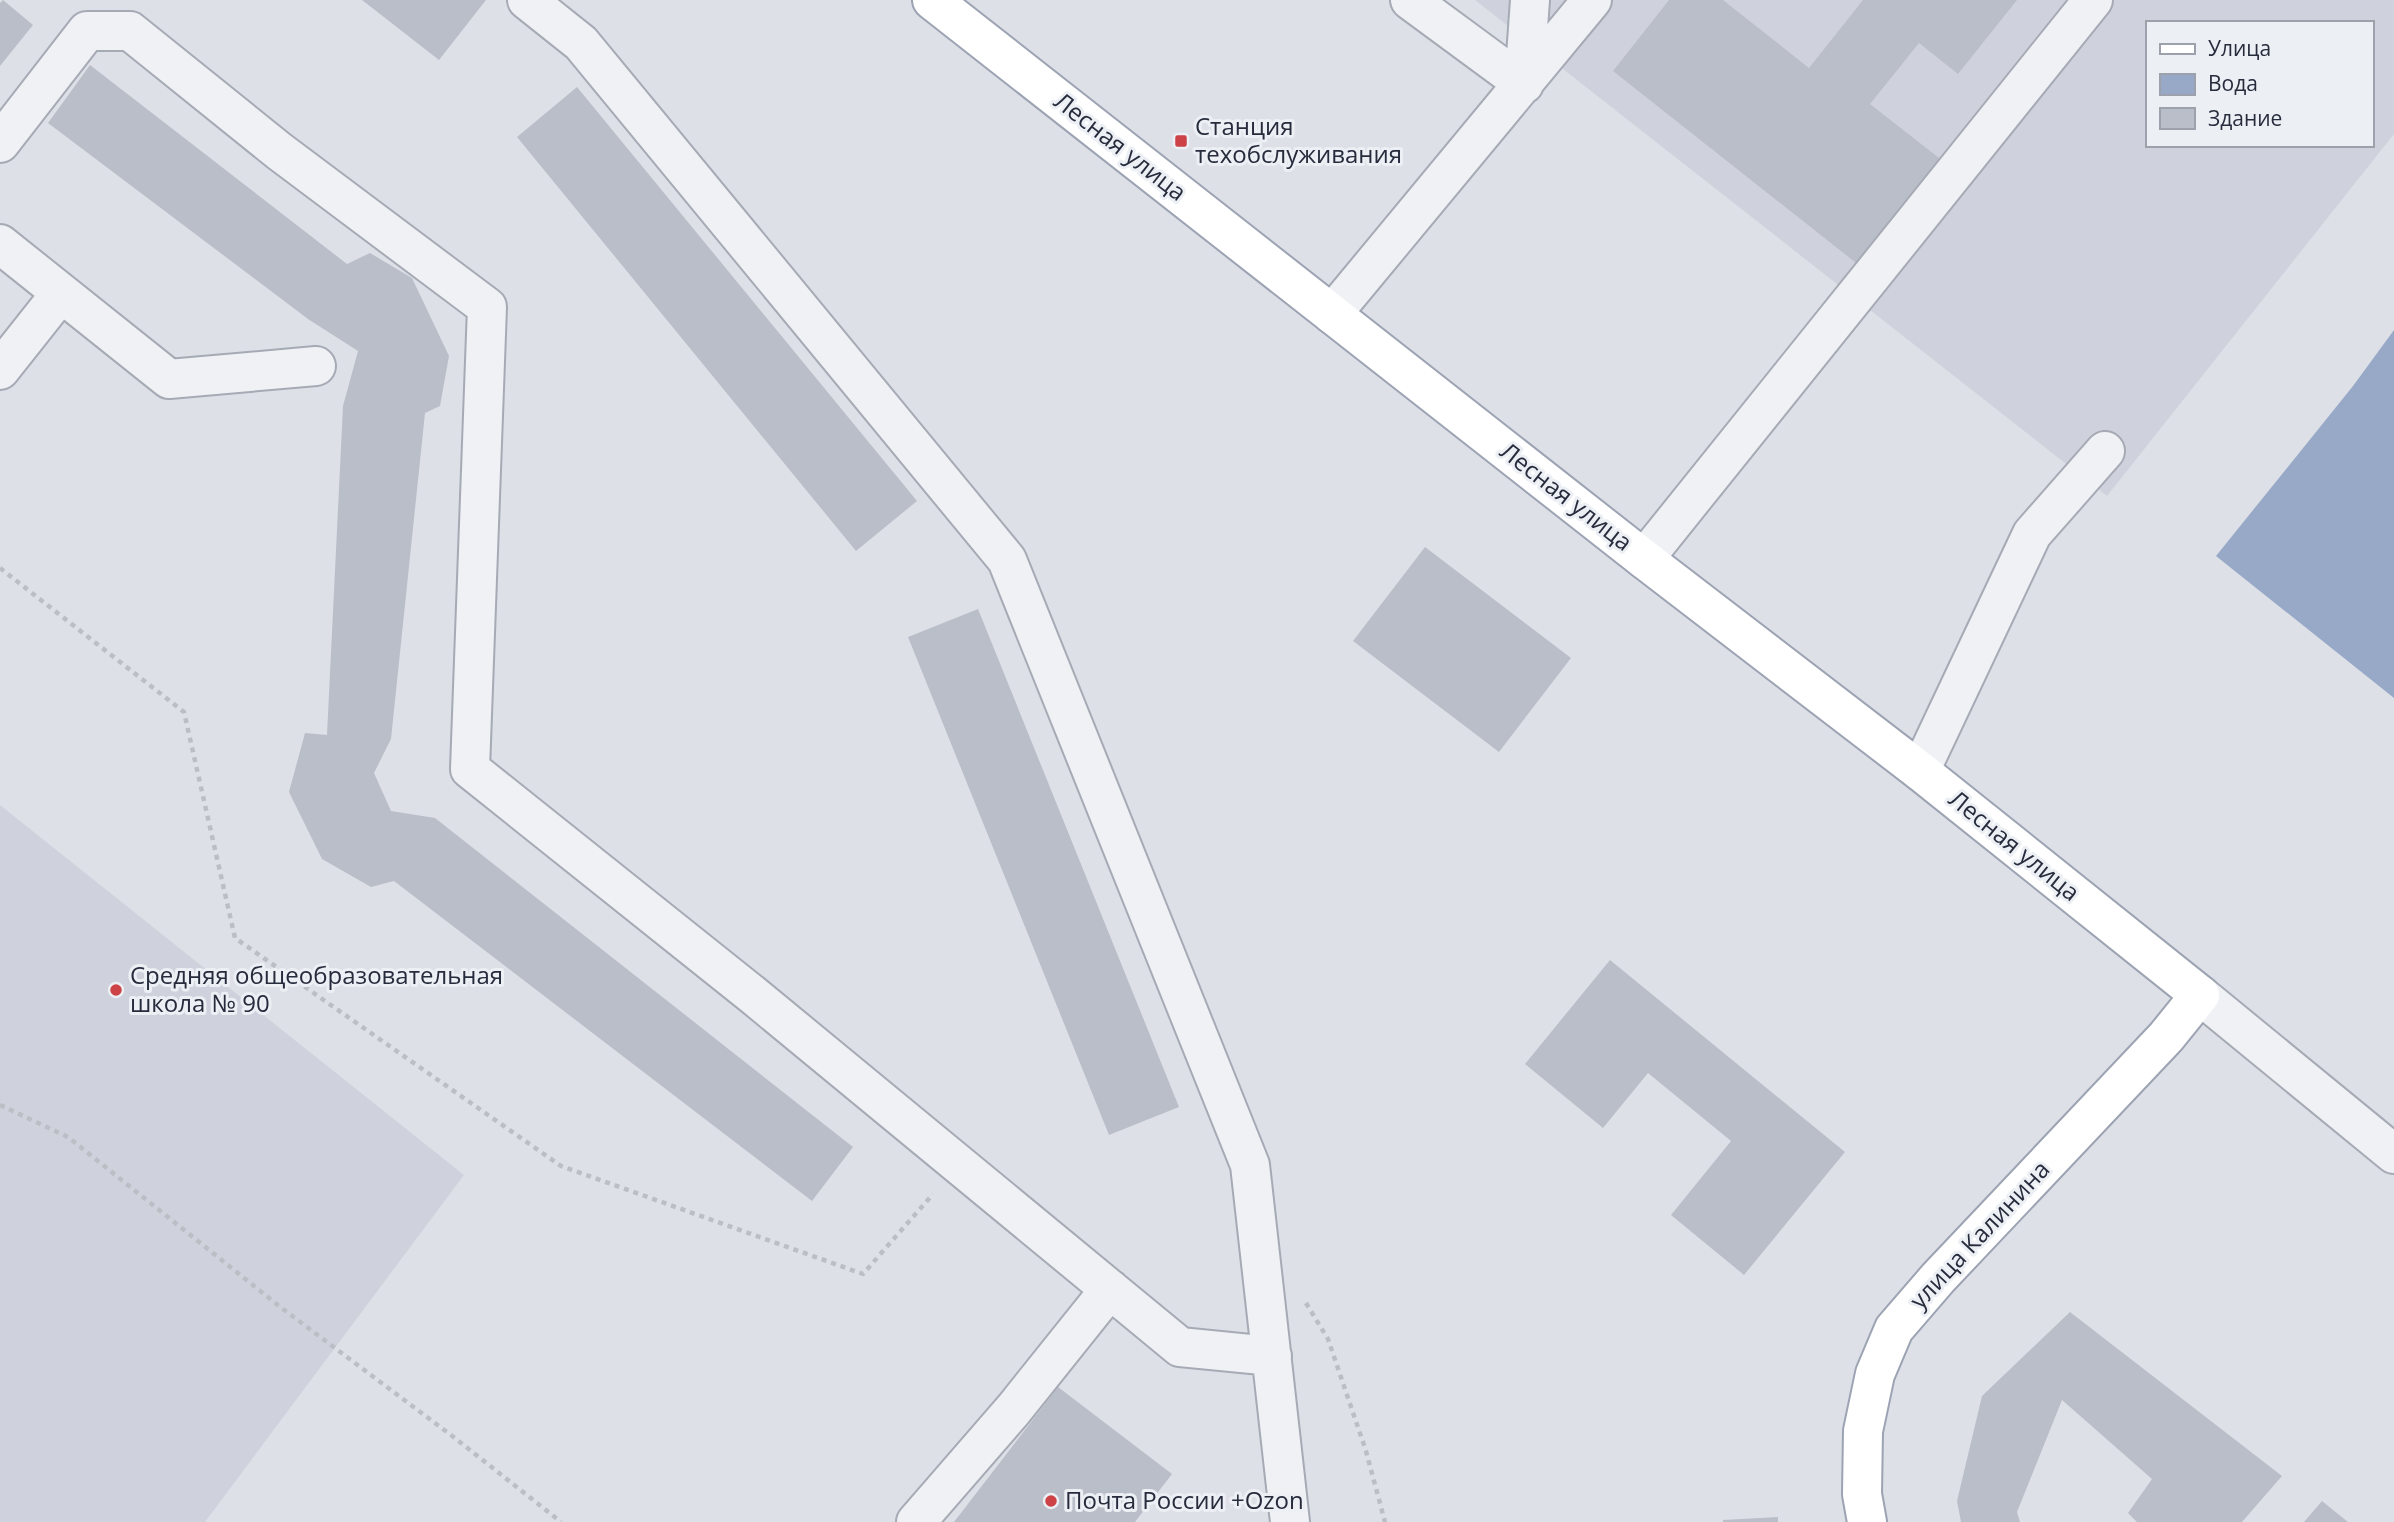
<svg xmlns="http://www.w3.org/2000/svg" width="2394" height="1522" font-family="'Open Sans',sans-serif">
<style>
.built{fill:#cfd2dc;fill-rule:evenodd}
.water{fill:#98a9c7}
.building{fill:#babec9}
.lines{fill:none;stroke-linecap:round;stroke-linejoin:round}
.minor-casing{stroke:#a6aab4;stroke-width:42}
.major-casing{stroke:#9ca3b2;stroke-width:42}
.path{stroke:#bbbec5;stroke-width:4.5;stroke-dasharray:5 5;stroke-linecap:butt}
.minor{stroke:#eff1f5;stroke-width:38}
.major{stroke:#fff;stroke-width:38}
.poi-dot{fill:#cc4246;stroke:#eceff4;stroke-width:2.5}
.labels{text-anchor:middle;stroke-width:6;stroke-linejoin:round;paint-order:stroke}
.poi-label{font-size:24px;fill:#272c3d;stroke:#eceff4;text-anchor:start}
.street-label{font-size:24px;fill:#272c3d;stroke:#eceff4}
</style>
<rect width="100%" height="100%" fill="#dde0e7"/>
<path class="built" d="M1475,0H2394V134L2107,496ZM2147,23H2371V145H2147Z
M0,805L464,1175L205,1522H0Z"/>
<path class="water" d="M2394,330V698L2216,556L2353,386Z"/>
<path class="building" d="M3,0L33,25L0,66V3Z
M362,0H486L439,60Z
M1669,0H1723L1809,68L1863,0H2017L1958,74L1919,43L1870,104L1948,165L1865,270L1613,71Z
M90,65L347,264L370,253L412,278L449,356L440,406L425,413L391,739L374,773L391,811L435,818L853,1147L812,1201L394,881L371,887L322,859L289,792L305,733L327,735L343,406L358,351L308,319L48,123Z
M577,87L917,501L856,551L517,137Z
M1425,547L1571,658L1499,752L1353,641Z
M978,609L1179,1107L1109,1135L908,637Z
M1610,960L1845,1152L1744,1275L1671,1215L1731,1141L1648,1073L1603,1128L1525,1064Z
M2070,1312L2282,1476L2242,1522H2137L2128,1513L2152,1479L2062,1400L2017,1512L2020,1522H1961L1957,1501L1982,1396Z
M1058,1387L1172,1474L1135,1522H954Z
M2322,1501L2348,1522H2304Z
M1778,1517V1522H1723V1520Z"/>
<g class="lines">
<defs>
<path id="minor" d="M527,0L581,43L1007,560L1250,1165L1290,1522
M1410,0L1524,84
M1524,84L1530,0
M0,143L87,31H130L279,151L487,307L470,769L753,995L1180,1347L1272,1356
M0,244L169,379L316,366
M1332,314L1592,0
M0,370L61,293
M1644,559L2093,0
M1920,771L2032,534L2105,451
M2200,995L2394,1154
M916,1522L1014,1409L1110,1289"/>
<path id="major" d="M932,0L1644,559L1920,771L2200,995L2166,1037L1938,1278L1894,1329L1875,1374L1863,1431L1862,1494L1867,1522"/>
</defs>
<use href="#minor" class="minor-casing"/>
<use href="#major" class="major-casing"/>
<path class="path" d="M0,568L184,712L235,938L561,1166L863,1274L933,1194
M0,1105L68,1137L279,1306L451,1435L561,1522
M1306,1303L1328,1339L1366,1451L1385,1522"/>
<use href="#minor" class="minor"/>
<use href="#major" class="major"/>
</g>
<g class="poi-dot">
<rect x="1174" y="134" width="14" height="14" rx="3.5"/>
<circle cx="116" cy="990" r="7"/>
<circle cx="1051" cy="1501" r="7"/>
</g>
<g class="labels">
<g class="poi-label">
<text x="1195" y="135">Станция<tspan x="1195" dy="28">техобслуживания</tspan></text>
<text x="130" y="984">Средняя общеобразовательная<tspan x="130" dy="28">школа № 90</tspan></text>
<text x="1065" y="1509">Почта России +Ozon</text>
</g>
<g class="street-label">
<text transform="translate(1120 147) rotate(38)" y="8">Лесная улица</text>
<text transform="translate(1566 497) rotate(38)" y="8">Лесная улица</text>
<text transform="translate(2014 846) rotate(39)" y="8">Лесная улица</text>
<text transform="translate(1980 1235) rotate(-47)" y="8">улица Калинина</text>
</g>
</g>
<rect x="2146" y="21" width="228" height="126" fill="#eceff4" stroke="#9da1ab" stroke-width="2"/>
<rect x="2160" y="44" width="35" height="10" fill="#ffffff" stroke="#9da1ab" stroke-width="2"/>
<text x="2208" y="56" font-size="21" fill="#272c3d">Улица</text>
<rect x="2160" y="74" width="35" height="21" fill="#98a9c7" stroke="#9da1ab" stroke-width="2"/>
<text x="2208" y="91" font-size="21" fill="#272c3d">Вода</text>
<rect x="2160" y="108" width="35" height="21" fill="#babec9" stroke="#9da1ab" stroke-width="2"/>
<text x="2208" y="126" font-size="21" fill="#272c3d">Здание</text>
</svg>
